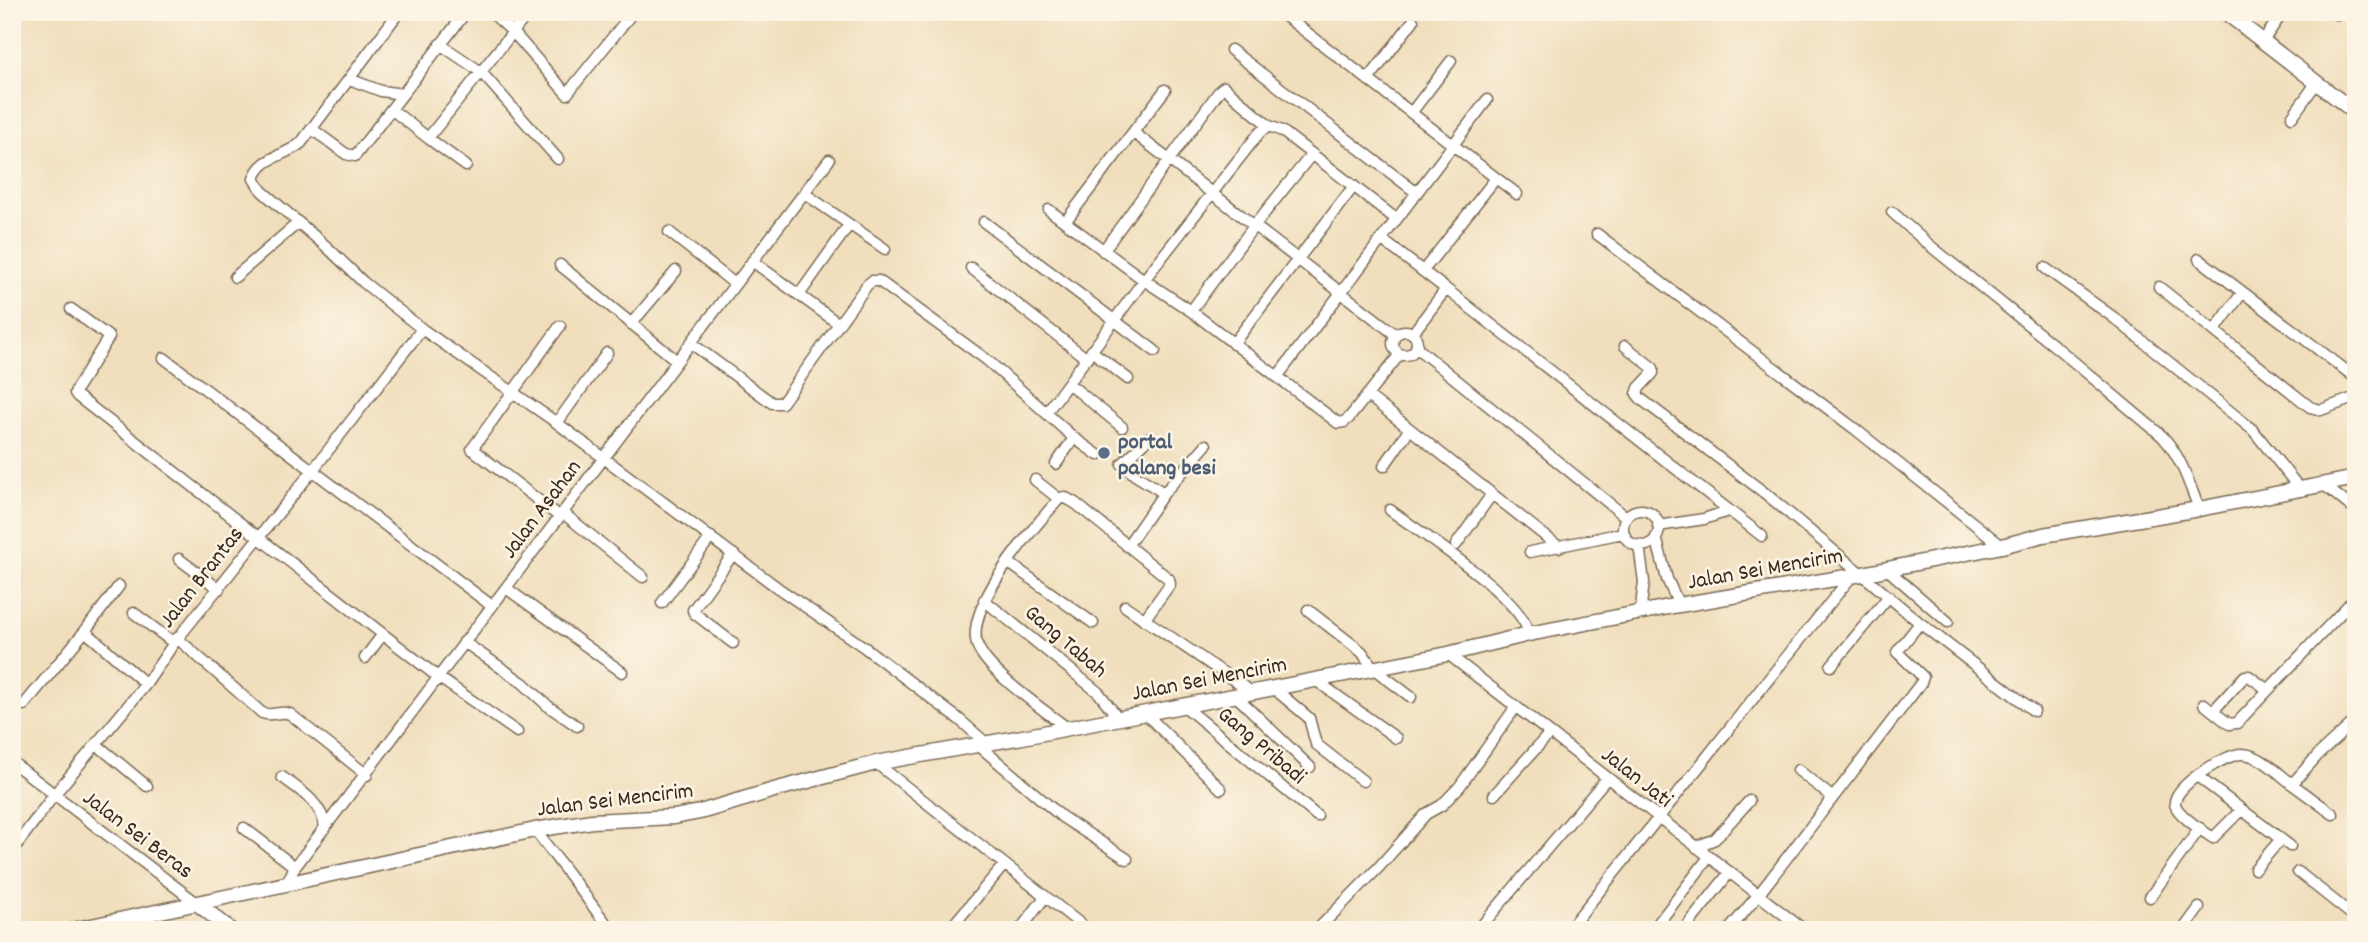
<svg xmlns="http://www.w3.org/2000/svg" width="2368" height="942" font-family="Dekko,sans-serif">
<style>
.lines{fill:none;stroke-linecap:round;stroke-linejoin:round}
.minor-casing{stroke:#7a6955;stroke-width:13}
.tertiary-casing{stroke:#7a6955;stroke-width:17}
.minor{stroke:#fff;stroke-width:10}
.tertiary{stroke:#fff;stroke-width:14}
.service-dot{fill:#5c6f8a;stroke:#fcf5e5;stroke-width:2.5}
.labels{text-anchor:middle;stroke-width:5;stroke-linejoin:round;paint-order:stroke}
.service-label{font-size:23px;font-weight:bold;fill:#4e5e75;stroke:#fcf5e5;text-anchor:start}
.street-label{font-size:23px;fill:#3b2a1e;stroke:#fcf5e5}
</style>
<rect width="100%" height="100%" fill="#fcf5e5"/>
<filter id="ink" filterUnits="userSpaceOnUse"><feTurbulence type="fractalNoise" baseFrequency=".0143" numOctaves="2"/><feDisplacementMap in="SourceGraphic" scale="14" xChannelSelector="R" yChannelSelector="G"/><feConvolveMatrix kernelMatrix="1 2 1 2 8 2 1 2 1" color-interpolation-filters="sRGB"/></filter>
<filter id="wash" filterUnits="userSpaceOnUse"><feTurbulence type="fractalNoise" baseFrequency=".00686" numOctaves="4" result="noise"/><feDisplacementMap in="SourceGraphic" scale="28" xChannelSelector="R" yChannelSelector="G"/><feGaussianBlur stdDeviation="1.57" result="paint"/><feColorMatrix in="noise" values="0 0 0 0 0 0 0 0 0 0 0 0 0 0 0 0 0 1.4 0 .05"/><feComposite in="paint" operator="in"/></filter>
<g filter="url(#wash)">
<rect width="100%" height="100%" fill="#f0debc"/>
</g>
<g filter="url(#ink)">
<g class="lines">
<defs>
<path id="minor" d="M491,12L513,32L567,94L633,12
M1280,12L1496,178L1423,271
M2334,12L2337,14L2340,12
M2263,41L2283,12
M440,44L481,72L558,159
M1231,50L1417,193
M349,79L399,12
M1368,80L1413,21
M402,94L381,91L349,79L301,143C286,156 260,157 254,179L262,191L328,248L363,282L422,329L557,423L778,588L864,647L960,720L986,743
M391,109L428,138L529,12
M1411,113L1451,61
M2292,117L2317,82
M312,129L346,154L355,156L466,12
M1134,133L1396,335
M428,138L466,166
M1496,178L1517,194
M804,193L885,249
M1049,210L1144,280L1191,311L1338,423L1344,422L1349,418L1400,354
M1892,212L1928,244L2062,352L2162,436C2181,456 2189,483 2199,509
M984,222L1155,351
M1065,222L1165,90
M669,232L735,284
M1597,234L1855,429L2002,546
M1381,239L1446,289
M1103,251L1220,90L1224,87L1269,126L1282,131L1396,219
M2199,259L2356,378
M752,261L839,324
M560,265L677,361
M971,268L1087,359
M2045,268L2113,317L2253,430L2300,489
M235,277L298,223
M2159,287L2310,407L2321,410L2356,397
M799,295L849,225
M71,309L109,337L77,388L75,393L77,396L438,677L517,732
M1191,311L1254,226L1312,154
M631,324L676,271
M2215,330L2242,293
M1393 343a12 12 0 1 1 24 0a12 12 0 1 1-24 0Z
M1413,333L1446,289L1762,536
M691,343L772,403H782L867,285L872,281H879L987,360L1074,438L1098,455
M1233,344L1354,186
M1625,346L1653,368V373L1639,388L1637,394L1641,399L1766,494L1920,623L2034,711
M1417,348L1626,517
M1093,352L1128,379
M164,358L492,606
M1277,377L1487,100
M1068,383L1122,427
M1367,395L1559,547
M1046,413L1144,280L1260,132L1269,126
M557,423L607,353
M1149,438L1122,464L1135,475L1164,493
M1056,464L1074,438
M1384,466L1409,430
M1035,480L1059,499L1064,497L1075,503L1169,579L1170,584L1144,620
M2323,484L2356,511
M1059,499C1034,527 959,612 979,649C992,675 1043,709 1067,728
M1390,510C1422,534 1522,597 1529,634
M1623 528a18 18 0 1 1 36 0a18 18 0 1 1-36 0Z
M563,513L643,577
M560,517L472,449L560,326
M1658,526L1704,519L1728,511
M1656,537L1667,579L1679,605
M1456,545L1492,494
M1639,545L1644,582L1640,614
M1127,546L1164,493L1206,445
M1530,552L1623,533
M179,559L219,589
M1009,563L1093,623
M1887,569L1948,622
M506,588L622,672
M984,600L1099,693L1118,718
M662,603L711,537
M1125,606L1250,691
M1308,610L1362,652L1373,668L1411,697
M134,613L174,643
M85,631L119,586
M177,638L262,713C272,717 281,710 290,714L367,775
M464,642L523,683L548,706L577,726
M733,643L694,613L693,610L733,554
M1448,654L1804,930
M365,658L383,634
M1831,666L1889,596
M1314,679L1396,738
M1272,687L1309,718L1316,744L1363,781
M1235,695L1310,767
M2204,704L2229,724L2237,723L2356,597
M24,705L85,631L146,684
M1183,705L1317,816
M2213,711L2245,676H2249L2268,690
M1145,713L1221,789
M96,744L147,786
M977,744L1062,817L1127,859
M12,762L198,904
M876,763L1088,930
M1798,770L1833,798
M2197,776L2290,846
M282,777C300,790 323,804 325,828
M2292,784L2333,814
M1494,795L1549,734
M2241,810L2213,838C2202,830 2183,819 2176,807C2167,789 2227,753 2242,754C2260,754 2279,774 2292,784L2319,754L2356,720
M244,828L295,867
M535,830L611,930
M1696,847L1715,839L1749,801
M12,851L54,795L146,684L174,643L313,470L422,329
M2255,869L2281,839
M2298,872L2356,918
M286,884L295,867L829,160
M2150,897L2200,828
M949,930L1004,865
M1020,930L1045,897
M1317,930L1379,867L1426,814L1442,805L1460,786L1515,708
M1478,930L1607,778
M1568,930C1664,813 1756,693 1852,576
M1653,930L1709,857
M1684,930L1730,872
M1729,930L1759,894L1921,683L1923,677L1897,652L1920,623
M2183,930L2199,908"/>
<path id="tertiary" d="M2225,12L2356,113
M198,904L231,930
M73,930L535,830L592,821L674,817L700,812L774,790L876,763L1028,736L1448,654L1529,634L1679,605L1852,576L2002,546L2043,535L2199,509L2356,478"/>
</defs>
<use href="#minor" class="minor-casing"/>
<use href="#tertiary" class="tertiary-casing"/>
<use href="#minor" class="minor"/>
<use href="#tertiary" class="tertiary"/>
</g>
</g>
<circle class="service-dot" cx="1104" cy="453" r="7"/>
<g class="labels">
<g class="service-label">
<text x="1118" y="448">portal<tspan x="1118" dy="26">palang besi</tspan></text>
</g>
<g class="street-label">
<text transform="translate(540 508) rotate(-53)" y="8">Jalan Asahan</text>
<text transform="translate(1765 567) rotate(-10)" y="8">Jalan Sei Mencirim</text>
<text transform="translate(200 576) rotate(-52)" y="8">Jalan Brantas</text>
<text transform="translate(1067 640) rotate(40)" y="8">Gang Tabah</text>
<text transform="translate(1209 677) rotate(-11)" y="8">Jalan Sei Mencirim</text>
<text transform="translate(1263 744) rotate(40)" y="8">Gang Pribadi</text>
<text transform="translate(1638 776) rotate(38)" y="8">Jalan Jati</text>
<text transform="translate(615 798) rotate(-7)" y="8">Jalan Sei Mencirim</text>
<text transform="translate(139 833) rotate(37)" y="8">Jalan Sei Beras</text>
</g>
</g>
<rect width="2368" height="942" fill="none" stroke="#fcf5e5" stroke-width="42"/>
</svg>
